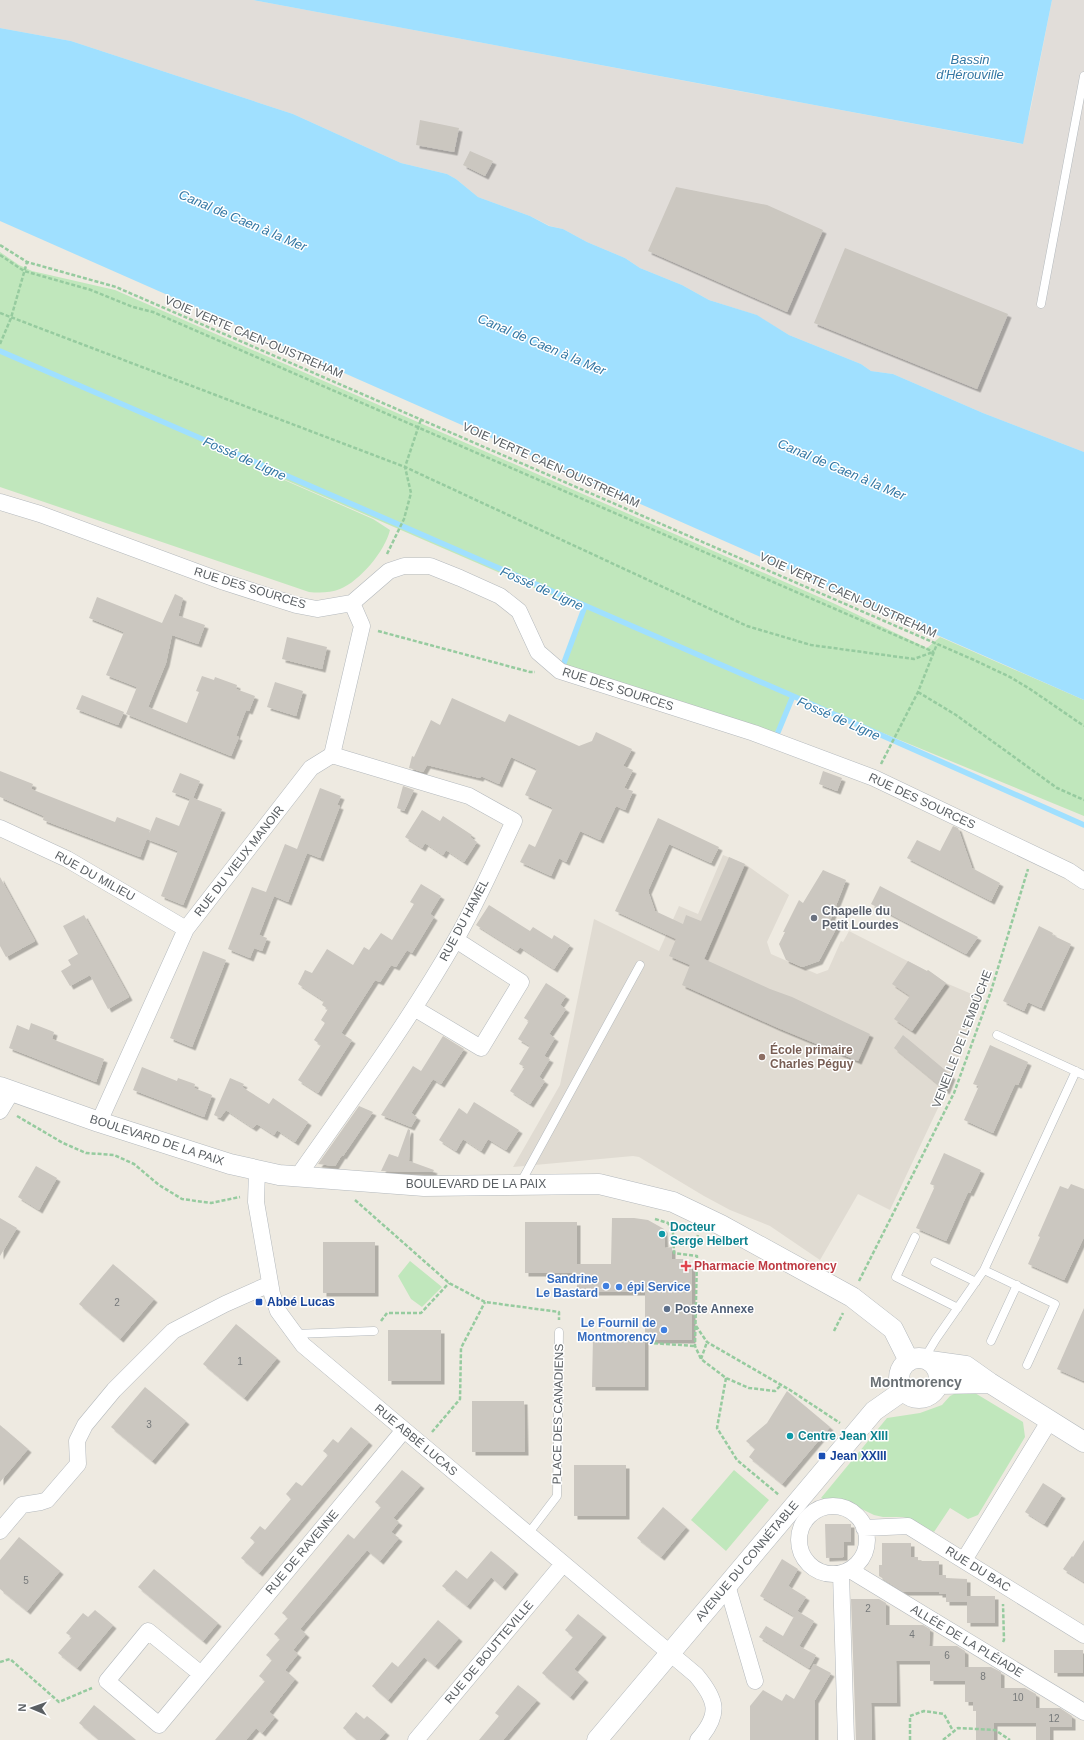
<svg xmlns="http://www.w3.org/2000/svg" width="1084" height="1740" font-family="Helvetica,sans-serif">
<style>
.industrial{fill:#e1ddd9}
.education{fill:#e0dbd2}
.green{fill:#c0e7bc}
.water{fill:#a0e0ff}
.lines{fill:none;stroke-linecap:round;stroke-linejoin:round}
.stream{stroke:#a0e0ff;stroke-width:5.5}
.building{fill:#cbc7c0;filter:url(#shadow)}
.service-casing{stroke:#b4b9bd;stroke-width:9}
.minor-casing{stroke:#b4b9bd;stroke-width:17}
.tertiary-casing{stroke:#b4b9bd;stroke-width:21}
.path{stroke:#96cb9f;stroke-width:2.5;stroke-dasharray:4 2;stroke-linecap:butt}
.service{stroke:#fff;stroke-width:8}
.minor{stroke:#fff;stroke-width:16}
.tertiary{stroke:#fff;stroke-width:20}
.worship-dot{fill:#6b7280;stroke:#fff;stroke-width:1.5}
.education-dot{fill:#8d6e63;stroke:#fff;stroke-width:1.5}
.culture-dot{fill:#0f9aa8;stroke:#fff;stroke-width:1.5}
.health-dot{fill:#e0444e;stroke:#fff;stroke-width:1.5}
.shop-dot{fill:#3f7fe0;stroke:#fff;stroke-width:1.5}
.transit-dot{fill:#1a4fb4;stroke:#fff;stroke-width:1.5}
.service-dot{fill:#5c6f8a;stroke:#fff;stroke-width:1.5}
.labels{text-anchor:middle;stroke-width:3;stroke-linejoin:round;paint-order:stroke}
.number-label{font-size:10px;fill:#76797a}
.street-label{font-size:12px;fill:#5a5f63;stroke:#fff}
.worship-label{font-size:12px;font-weight:bold;fill:#5b616d;stroke:#fff;text-anchor:start}
.education-label{font-size:12px;font-weight:bold;fill:#785e54;stroke:#fff;text-anchor:start}
.culture-label{font-size:12px;font-weight:bold;fill:#0d838f;stroke:#fff;text-anchor:start}
.health-label{font-size:12px;font-weight:bold;fill:#be3a42;stroke:#fff;text-anchor:start}
.shop-label{font-size:12px;font-weight:bold;fill:#366cbe;stroke:#fff;text-anchor:end}
.transit-label{font-size:12px;font-weight:bold;fill:#164399;stroke:#fff;text-anchor:start}
.service-label{font-size:12px;font-weight:bold;fill:#4e5e75;stroke:#fff;text-anchor:start}
.water-label{font-size:13px;font-style:italic;fill:#3377a4;stroke:#fff}
.quarter-label{font-size:14px;font-weight:bold;fill:#6b7175;stroke:#fff}
</style>
<defs>
<filter id="shadow"><feDropShadow dx="3.5" dy="3.5" stdDeviation="0" flood-color="#0004"/></filter>
</defs>
<rect width="100%" height="100%" fill="#eeeae1"/>
<path class="industrial" d="M0,0H253L1022,144L1031,107L1052,0H1084V452L983,413L893,374L871,371L861,364L789,335L756,315L709,300L682,285L640,268L625,258L587,242L563,229L550,226L530,216L478,197L456,179L447,174L401,163L293,114L71,41L0,28Z"/>
<path class="education" d="M723,855L745,864L789,895L767,942L771,954L817,974L828,970L841,941L843,942L849,931L927,971L928,970L946,983L981,998L946,1091L890,1210L858,1194L820,1260L770,1226L730,1210L704,1196L639,1157L633,1156L513,1167L560,1085L594,919L659,951L679,906L698,914Z"/>
<path class="green" d="M0,252L19,265L32,271L115,290L833,603L927,648L940,637L1084,700V816L793,696L772,739L562,668L583,609L191,439L373,519L390,530C385,551 360,581 340,589C330,593 319,593 309,592L0,487Z
M410,1261L442,1287L422,1307L411,1299L398,1276Z
M970,1390L1023,1422L1025,1437L978,1515L968,1519L950,1508L934,1532L910,1519L903,1517H883L874,1515L843,1500H825L821,1498L887,1418L920,1413L942,1405L950,1396L958,1392Z
M734,1470L769,1500L726,1551L691,1520Z"/>
<path class="water" d="M253,0H1052L1023,144Z
M0,28L71,41L293,114L401,163L447,174L456,179L478,197L530,216L549,226L563,229L587,242L625,258L640,268L682,285L709,300L757,315L789,335L861,364L871,371L893,374L983,413L1084,452V700L0,221Z"/>
<g class="lines">
<path class="stream" d="M0,351L793,696L1084,825
M562,668L585,606
M776,737L793,696"/>
</g>
<path class="building" d="M420,120L459,128L454,152L416,145Z
M470,151L493,161L485,176L463,165Z
M676,187L767,205L823,230L787,312L648,251Z
M845,248L1008,314L977,389L814,323Z
M175,594L183,598L177,621L179,616L205,625L198,644L172,635L166,663L148,707L187,723L199,692L196,691L202,676L214,680L215,677L237,685L236,689L255,696L249,711L246,710L236,736L239,737L231,756L126,714L137,687L106,675L124,632L89,618L97,597L162,623Z
M287,637L327,647L322,669L282,659Z
M275,682L303,691L296,716L267,707Z
M82,695L124,712L118,725L76,709Z
M452,698L505,722L509,714L579,746L592,741L596,732L632,749L623,766L633,770L624,788L633,791L625,810L616,806L600,840L580,831L566,862L559,858L551,876L520,862L529,844L535,847L553,808L525,795L537,769L511,757L499,784L481,776L480,778L427,765L423,772L409,768L412,756L414,757L431,720L440,725Z
M0,771L33,784L31,789L115,822L117,817L150,830L140,857L43,820L44,816L0,797Z
M823,771L842,778L837,791L819,784Z
M180,773L200,781L193,798L222,809L183,905L161,896L178,851L147,839L156,817L179,826L190,799L172,792Z
M403,786L414,790L404,811L397,808Z
M320,788L341,796L337,805L340,806L320,858L307,853L288,902L274,896L259,935L267,938L262,951L254,948L250,958L228,949L252,887L266,892L285,844L297,849Z
M422,810L440,821L443,816L472,835L470,837L477,842L464,862L446,850L443,855L425,843L422,848L405,837Z
M658,818L719,847L711,863L669,844L648,891L655,911L683,924L686,915L701,921L729,857L745,864L704,959L770,989L792,997L870,1034L858,1061L778,1028L682,985L690,965L669,956L676,939L615,911Z
M953,826L958,828L972,868L1000,883L991,901L907,858L917,840L940,851Z
M823,870L846,880L830,921L838,925L819,961L802,967L786,960L779,944L785,932H783L799,900L803,903Z
M0,877L35,941L6,957L0,946Z
M421,884L441,896L430,914L434,917L412,953L407,950L396,967L391,965L380,982L375,980L341,1033L352,1040L318,1093L298,1080L321,1045L314,1040L325,1023L321,1020L328,1009L322,1005L324,1001L298,984L305,970L312,973L327,949L353,965L364,947L369,950L381,933L392,940L414,904L410,902Z
M880,886L939,917L978,937L966,954L871,904Z
M489,905L530,931L533,927L552,939L554,935L570,945L554,969L520,947L517,951L476,925Z
M84,915L129,997L108,1009L90,975L70,986L61,971L71,965L68,960L78,954L63,926Z
M1039,926L1053,933L1052,935L1071,944L1041,1008L1028,1002L1024,1011L1003,1001Z
M203,951L226,960L192,1047L170,1038Z
M908,961L927,971L928,970L946,983L912,1031L894,1019L910,996L892,984Z
M546,983L566,996L560,1005L566,1009L549,1034L555,1038L544,1056L550,1059L539,1077L545,1081L530,1104L510,1091L525,1067L519,1064L530,1046L518,1039L529,1021L524,1018Z
M31,1023L54,1032L52,1039L104,1059L96,1082L9,1048L17,1025L29,1030Z
M903,1035L952,1076L946,1091L894,1048Z
M443,1036L464,1049L441,1084L433,1079L411,1113L417,1117L411,1127L381,1115L413,1066L421,1071Z
M990,1045L1028,1062L1018,1085L1015,1084L993,1133L964,1120L979,1086L973,1084Z
M142,1067L177,1081L178,1078L195,1084L194,1088L212,1095L204,1117L133,1090Z
M230,1078L244,1084L242,1087L269,1104L273,1098L308,1122L295,1142L277,1130L274,1135L257,1124L253,1128L226,1110L220,1118L214,1115Z
M474,1102L519,1130L506,1150L488,1139L481,1151L463,1139L456,1151L439,1140L459,1108L467,1114Z
M359,1106L373,1112L343,1156L342,1155L335,1166L318,1164Z
M408,1129L410,1130L409,1161L434,1170L433,1172L381,1171L389,1154L398,1157Z
M944,1153L981,1170L970,1193L968,1192L946,1241L916,1228L935,1186L930,1184Z
M36,1166L57,1178L39,1210L18,1197Z
M1071,1184L1084,1189V1237L1064,1280L1028,1264L1040,1237L1038,1236L1060,1186L1068,1189Z
M0,1218L17,1228L0,1256Z
M612,1218H634L648,1220L664,1229L665,1248L672,1247V1259H686L692,1264V1340H645V1387H592L593,1336H645V1292H577V1264H611Z
M525,1222H577V1273H525Z
M323,1242H375V1293H323Z
M113,1264L154,1299L120,1339L79,1304Z
M1084,1308V1381L1057,1369Z
M236,1324L277,1358L244,1398L203,1364Z
M388,1330H441V1381H388Z
M145,1387L186,1421L152,1461L111,1427Z
M787,1391L830,1427L782,1484L749,1457L755,1449L746,1441L767,1423Z
M472,1401H524L525,1452H472Z
M0,1425L28,1449L0,1482Z
M351,1427L369,1442L259,1573L241,1558L255,1542L250,1538L260,1526L265,1530L291,1499L286,1494L296,1482L302,1486L328,1455L323,1451L333,1439L338,1443Z
M574,1465H626V1516H574Z
M402,1470L421,1485L393,1518L399,1522L391,1532L399,1538L380,1561L367,1550L300,1629L306,1634L293,1650L298,1654L285,1670L295,1679L269,1712L275,1717L262,1733L256,1728L246,1740H215L265,1681L259,1676L272,1660L266,1655L280,1639L274,1634L288,1618L282,1613L348,1534L354,1539L381,1507L375,1502Z
M1043,1483L1062,1495L1044,1524L1025,1512Z
M663,1507L686,1527L661,1557L637,1538Z
M825,1524H851V1542H844V1557L826,1558Z
M19,1537L60,1571L27,1611L0,1589V1560Z
M1084,1540V1582L1063,1569L1072,1556L1073,1557Z
M882,1543H911V1557H918V1561H939V1575H946V1578L967,1579V1601V1596H995V1623H967V1602H946V1594H939V1592H904L879,1576V1565H882Z
M491,1551L515,1571L502,1587L491,1577L467,1606L442,1586L456,1570L467,1579Z
M782,1559L798,1569L788,1586L806,1597L794,1616L760,1596Z
M154,1569L218,1623L203,1641L138,1587Z
M851,1599H879L886,1603V1625H923L930,1629L929,1646H957L965,1651V1667H991L1001,1672V1688H1025L1036,1694V1708H1060L1072,1716V1727H1050V1740H1036V1723H994V1740H976V1711H973V1702H965V1681H930V1661H896L897,1703H871L872,1740H856Z
M95,1610L113,1625L77,1668L58,1653L72,1637L66,1633L83,1613L88,1617Z
M797,1611L814,1621L799,1646L816,1655L809,1668L759,1637L766,1626L783,1636Z
M578,1614L603,1634L574,1669L585,1679L570,1697L542,1673L573,1637L565,1630Z
M438,1620L459,1638L435,1666L424,1657L388,1700L372,1686L392,1662L398,1667Z
M1054,1650H1083V1673H1054Z
M814,1664L831,1673L815,1700V1740H750V1706L763,1690L782,1701L786,1694L794,1699Z
M518,1685L537,1700L503,1740H479L499,1716L495,1713Z
M94,1705L136,1740H99L79,1723Z
M356,1712L364,1719L367,1716L386,1732L379,1740H357L343,1728Z"/>
<g class="lines">
<defs>
<path id="service" d="M1041,304L1084,76
M997,1035L1084,1075
M520,1184L640,965
M915,1237L896,1277L958,1308
M935,1262L976,1282
M984,1270L1055,1304L1027,1365
M295,1334L374,1331
M991,1341L1017,1285
M924,1359L936,1339L984,1270L1076,1071
M528,1534L557,1496L559,1332"/>
<path id="minor" d="M0,502L40,514L224,582L296,605L317,609L352,603L389,571L404,566H430L460,578L500,596L519,611L538,652L560,671L754,733L874,778L1069,871L1084,881
M0,828L67,859L186,929
M414,1008L481,1048L521,982L456,940
M0,1111L12,1091
M99,1122L186,929L311,768L332,755L362,626L352,603
M257,1171L256,1202L272,1294L278,1311L303,1345L696,1675C717,1700 721,1714 698,1740
M298,1176C352,1099 408,1023 455,941C477,903 495,861 514,821L469,796L332,755
M799 1540a34 34 0 1 1 68 0a34 34 0 1 1-68 0Z
M864,1528L908,1526L1084,1635
M0,1531L22,1505L41,1502L47,1500L78,1464L77,1441L85,1425L114,1390L173,1331L225,1304L270,1284
M964,1560L1050,1420
M850,1570L1084,1712
M841,1573L846,1740
M727,1585L755,1681
M201,1674L148,1631L107,1681L159,1725L404,1430
M416,1740L563,1564"/>
<path id="tertiary" d="M0,1087L99,1122L230,1164L279,1175L424,1186L599,1184L673,1202L721,1225L852,1297L893,1329L909,1361
M899 1378a20 20 0 1 1 40 0a20 20 0 1 1-40 0Z
M930,1361L966,1366L990,1383L1084,1442
M939,1384L990,1383
M597,1740L874,1411L904,1390"/>
</defs>
<use href="#service" class="service-casing"/>
<use href="#minor" class="minor-casing"/>
<use href="#tertiary" class="tertiary-casing"/>
<path class="path" d="M0,245L27,262L116,287L974,660L1010,677L1030,689L1084,726
M0,255L24,271L91,290L133,307L153,312L934,652
M0,313L405,467L747,626L811,645L914,659L933,652
M0,344L11,318L27,262
M387,554L404,519L411,493L405,467L421,419
M378,631L530,672H535
M918,692L956,715L1057,788L1084,800
M881,764L918,692L937,644
M17,1116L63,1143L86,1153L114,1155L134,1164L159,1185L182,1199L211,1203L240,1197
M355,1200L449,1283L485,1302L559,1312V1320
M655,1219L668,1223L673,1233L674,1253L697,1256L695,1346L701,1359L726,1378L749,1388L775,1391L781,1385
M680,1245H695L698,1235
M859,1281L954,1093L991,991L1028,869
M381,1321L387,1313H421L449,1283
M696,1326L707,1342L790,1390L840,1423
M834,1331L843,1313
M651,1340V1343L695,1346
M701,1359L707,1342
M726,1378L717,1428L737,1460L779,1495
M432,1432L460,1399L461,1348L485,1302
M1003,1642L1004,1640L1003,1604
M0,1662L10,1659L59,1702L92,1688
M910,1740V1716L924,1711L944,1714L953,1731
M943,1740L958,1728L995,1730L1010,1740"/>
<use href="#service" class="service"/>
<use href="#minor" class="minor"/>
<use href="#tertiary" class="tertiary"/>
</g>
<circle class="worship-dot" cx="814" cy="918" r="4"/>
<circle class="education-dot" cx="762" cy="1057" r="4"/>
<g class="culture-dot">
<circle cx="662" cy="1234" r="4"/>
<circle cx="790" cy="1436" r="4"/>
</g>
<path class="health-dot" d="M684 1260h4v4h4v4h-4v4h-4v-4h-4v-4h4z"/>
<g class="shop-dot">
<circle cx="606" cy="1286" r="4"/>
<circle cx="619" cy="1287" r="4"/>
<circle cx="664" cy="1330" r="4"/>
</g>
<g class="transit-dot">
<rect x="255" y="1298" width="8" height="8" rx="2"/>
<rect x="818" y="1452" width="8" height="8" rx="2"/>
</g>
<circle class="service-dot" cx="667" cy="1309" r="4"/>
<g class="labels">
<g class="number-label">
<text x="117" y="1306">2</text>
<text x="240" y="1365">1</text>
<text x="149" y="1428">3</text>
<text x="26" y="1584">5</text>
<text x="868" y="1612">2</text>
<text x="912" y="1638">4</text>
<text x="947" y="1659">6</text>
<text x="983" y="1680">8</text>
<text x="1018" y="1701">10</text>
<text x="1054" y="1722">12</text>
</g>
<g class="street-label">
<text transform="translate(254 337) rotate(23)" y="4">VOIE VERTE CAEN-OUISTREHAM</text>
<text transform="translate(551 465) rotate(24)" y="4">VOIE VERTE CAEN-OUISTREHAM</text>
<text transform="translate(250 588) rotate(17)" y="4">RUE DES SOURCES</text>
<text transform="translate(848 595) rotate(24)" y="4">VOIE VERTE CAEN-OUISTREHAM</text>
<text transform="translate(618 689) rotate(18)" y="4">RUE DES SOURCES</text>
<text transform="translate(922 801) rotate(25)" y="4">RUE DES SOURCES</text>
<text transform="translate(239 861) rotate(-52)" y="4">RUE DU VIEUX MANOIR</text>
<text transform="translate(95 876) rotate(29)" y="4">RUE DU MILIEU</text>
<text transform="translate(464 920) rotate(-62)" y="4">RUE DU HAMEL</text>
<text transform="translate(962 1039) rotate(-69)" y="4">VENELLE DE L'EMBÛCHE</text>
<text transform="translate(157 1140) rotate(18)" y="4">BOULEVARD DE LA PAIX</text>
<text x="476" y="1188">BOULEVARD DE LA PAIX</text>
<text transform="translate(558 1414) rotate(-89)" y="4">PLACE DES CANADIENS</text>
<text transform="translate(416 1440) rotate(40)" y="4">RUE ABBÉ LUCAS</text>
<text transform="translate(302 1552) rotate(-50)" y="4">RUE DE RAVENNE</text>
<text transform="translate(747 1561) rotate(-50)" y="4">AVENUE DU CONNÉTABLE</text>
<text transform="translate(978 1569) rotate(32)" y="4">RUE DU BAC</text>
<text transform="translate(967 1641) rotate(31)" y="4">ALLÉE DE LA PLÉIADE</text>
<text transform="translate(489 1652) rotate(-50)" y="4">RUE DE BOUTTEVILLE</text>
</g>
<g class="worship-label">
<text x="822" y="915">Chapelle du<tspan x="822" dy="14">Petit Lourdes</tspan></text>
</g>
<g class="education-label">
<text x="770" y="1054">École primaire<tspan x="770" dy="14">Charles Péguy</tspan></text>
</g>
<g class="culture-label">
<text x="670" y="1231">Docteur<tspan x="670" dy="14">Serge Helbert</tspan></text>
<text x="798" y="1440">Centre Jean XIII</text>
</g>
<g class="health-label">
<text x="694" y="1270">Pharmacie Montmorency</text>
</g>
<g class="shop-label">
<text x="598" y="1283">Sandrine<tspan x="598" dy="14">Le Bastard</tspan></text>
<text x="627" y="1291" text-anchor="start">épi Service</text>
<text x="656" y="1327">Le Fournil de<tspan x="656" dy="14">Montmorency</tspan></text>
</g>
<g class="transit-label">
<text x="267" y="1306">Abbé Lucas</text>
<text x="830" y="1460">Jean XXIII</text>
</g>
<g class="service-label">
<text x="675" y="1313">Poste Annexe</text>
</g>
<g class="water-label">
<text x="970" y="64">Bassin<tspan x="970" dy="15">d'Hérouville</tspan></text>
<text transform="translate(243 220) rotate(23)" y="5">Canal de Caen à la Mer</text>
<text transform="translate(542 344) rotate(23)" y="5">Canal de Caen à la Mer</text>
<text transform="translate(245 458) rotate(24)" y="5">Fossé de Ligne</text>
<text transform="translate(842 469) rotate(23)" y="5">Canal de Caen à la Mer</text>
<text transform="translate(542 588) rotate(24)" y="5">Fossé de Ligne</text>
<text transform="translate(839 718) rotate(24)" y="5">Fossé de Ligne</text>
</g>
<g class="quarter-label">
<text x="916" y="1387">Montmorency</text>
</g>
</g>
<g transform="translate(32 1708) rotate(272)" stroke="#ffffff" stroke-width="3" paint-order="stroke">
<path d="M0-3L7 15L0 10L-7 15Z" fill="#5a5f63"/>
<text y="-6" font-size="11" font-weight="bold" text-anchor="middle" fill="#5a5f63">N</text>
</g>
</svg>
